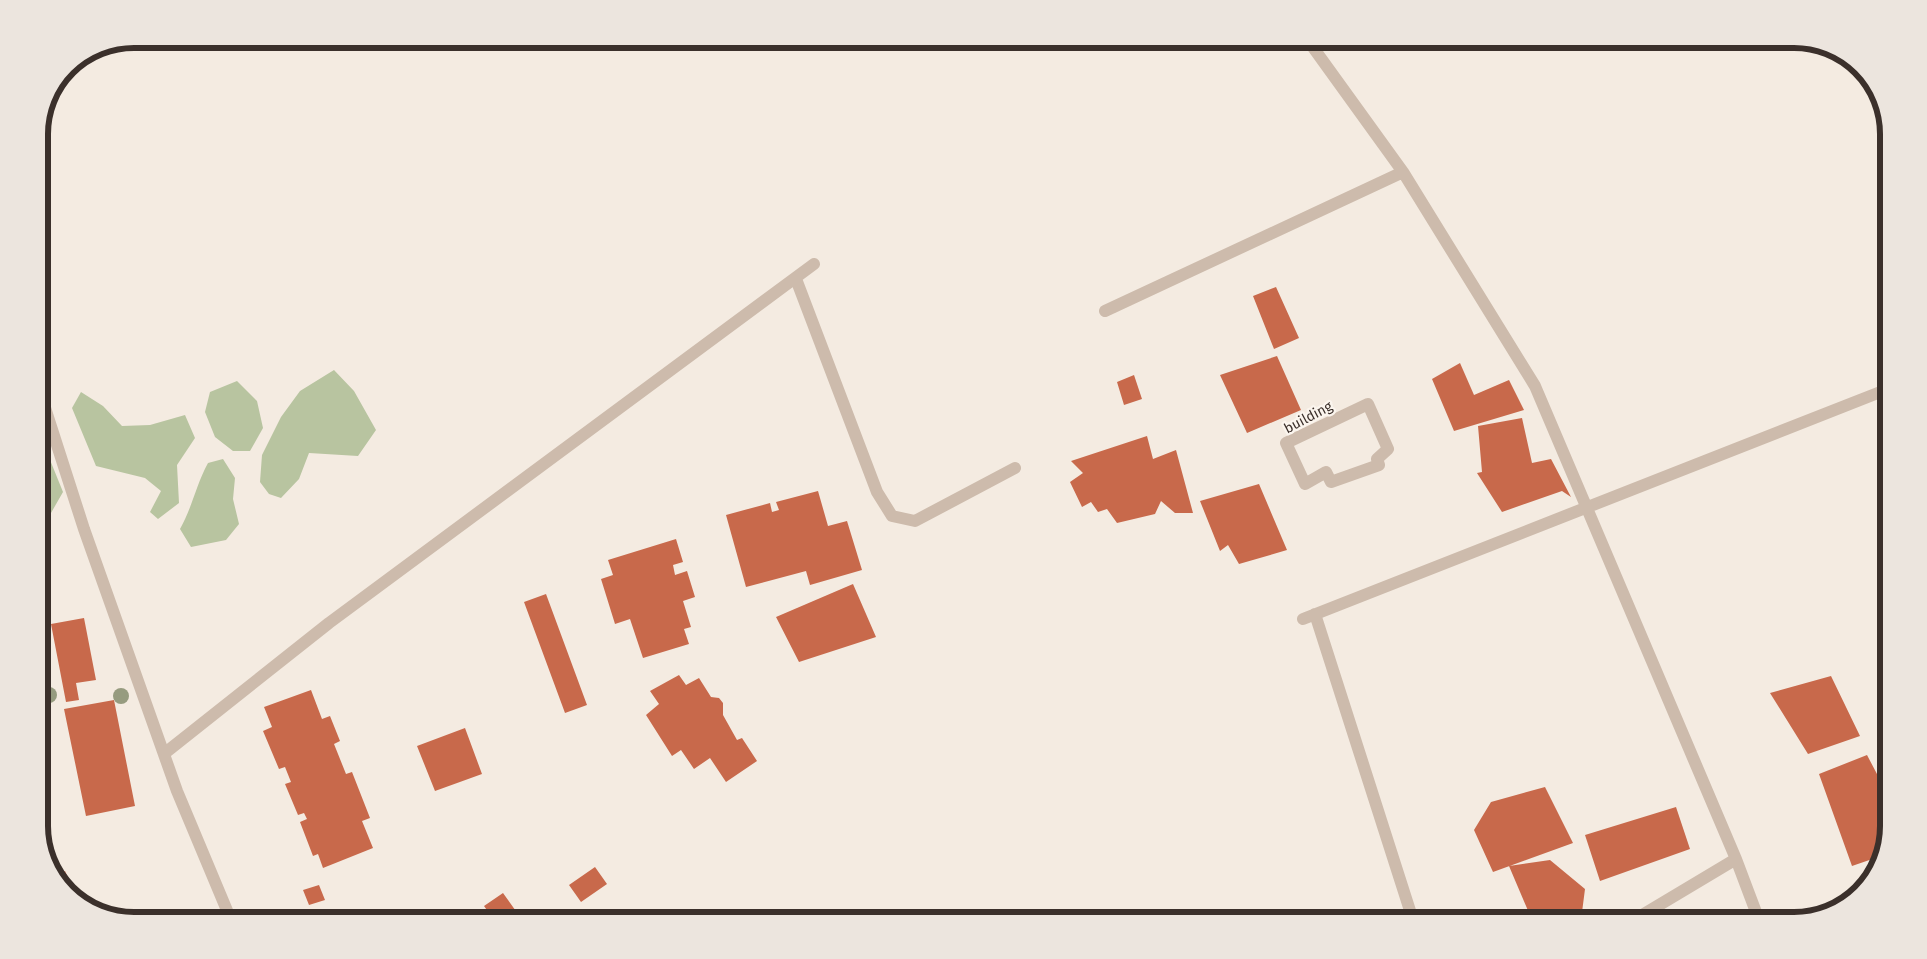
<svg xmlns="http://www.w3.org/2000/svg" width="1927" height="959" font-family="'Fira Sans',sans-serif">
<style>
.green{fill:#b8c4a0}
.building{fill:#c8694b}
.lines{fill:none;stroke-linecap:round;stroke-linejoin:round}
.minor{stroke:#cdbbac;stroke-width:12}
.tree{fill:#969b7f}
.labels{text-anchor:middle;stroke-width:4.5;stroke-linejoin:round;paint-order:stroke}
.street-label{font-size:14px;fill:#3b302b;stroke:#fbf5ee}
.rim{fill:none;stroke:#3b302b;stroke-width:6}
</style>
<rect width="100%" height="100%" fill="#f4ebe1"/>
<path class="green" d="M334,370L354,391L376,430L358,456L309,453L299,479L281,498L269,494L260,482L262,455L281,417L300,391Z
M237,381L257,401L263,428L250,451H233L215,437L205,412L210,392Z
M81,392L103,406L122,426L150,425L185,415L195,438L177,465L179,503L158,519L150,512L161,491L145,478L96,466L72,408Z
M39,444L46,450L63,492L51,513H39Z
M223,459L235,478L233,499L239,524L226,540L191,547L180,529C192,508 196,485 208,463Z"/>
<path class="building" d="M1276,287L1299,338L1274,349L1253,296Z
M1277,356L1301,410L1247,433L1220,375Z
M1460,363L1474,395L1509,380L1524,410L1454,431L1432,379Z
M1134,375L1142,399L1124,405L1117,382Z
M1522,418L1532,463L1551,459L1571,497L1562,491L1502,512L1477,473L1482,472L1478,426Z
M1147,436L1153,459L1176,450L1193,513H1175L1161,501L1155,514L1117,523L1107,509L1098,512L1091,502L1082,507L1070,482L1083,473L1071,461Z
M1259,484L1287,550L1239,564L1228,545L1220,551L1200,501Z
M818,491L828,526L847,521L862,570L810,585L806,571L746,587L726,515L770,503L772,512L779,510L776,502Z
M676,539L683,562L673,565L675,575L687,571L695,597L683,601L691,627L684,629L689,644L643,658L630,619L615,624L601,579L613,575L608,560Z
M853,584L876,637L799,662L776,617Z
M546,594L587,705L565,713L524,602Z
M84,618L96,680L76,683L79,700L66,702L51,624Z
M679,675L686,685L699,678L711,697L719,698L723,703V715L737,740L742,738L757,761L726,782L710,758L694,769L681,750L672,756L646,715L659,704L650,691Z
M1831,676L1860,736L1808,754L1770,693Z
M311,690L322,719L330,716L340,741L334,744L346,774L352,772L370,818L362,821L373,848L323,868L318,854L313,856L300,822L307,819L304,813L298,815L285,784L291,782L285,767L279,769L263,731L272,727L264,707Z
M114,700L135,806L86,816L64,709Z
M465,728L482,774L435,791L417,746Z
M1867,755L1888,795V825L1881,856L1852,866L1819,774Z
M1545,787L1573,843L1493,872L1474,830L1491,802Z
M1676,807L1690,849L1600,881L1585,835Z
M1550,860L1585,889L1581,920H1532L1509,866Z
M595,867L607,884L581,902L569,885Z
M65,871L77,897L55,878L54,875Z
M319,885L325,900L309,905L303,890Z
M503,893L518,914L509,920H494L484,906Z
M1721,912L1726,920H1696Z
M372,914L374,920H358V917Z"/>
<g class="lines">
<path class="minor" d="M1307,39L1403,172L1535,386L1736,859L1759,920
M796,279L877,492L892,516L915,521L1015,468
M1105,311L1403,172
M39,389L84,529L177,791L231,920
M1368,404L1388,449L1377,459L1379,465L1331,482L1326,472L1305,484L1286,443Z
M1315,614L1413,920
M1303,619L1888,389
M165,753L329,623L814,264
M1634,920L1736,859"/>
</g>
<g class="tree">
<circle cx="49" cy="695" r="8"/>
<circle cx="121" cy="696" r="8"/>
</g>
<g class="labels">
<g class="street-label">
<text transform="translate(1308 417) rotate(-28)" y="5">building</text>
</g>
</g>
<path d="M0 0H1927V959H0ZM134 48H1794A86 86 0 0 1 1880 134V826A86 86 0 0 1 1794 912H134A86 86 0 0 1 48 826V134A86 86 0 0 1 134 48Z" fill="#ece5de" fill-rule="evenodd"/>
<path class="rim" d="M134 48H1794A86 86 0 0 1 1880 134V826A86 86 0 0 1 1794 912H134A86 86 0 0 1 48 826V134A86 86 0 0 1 134 48Z"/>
</svg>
